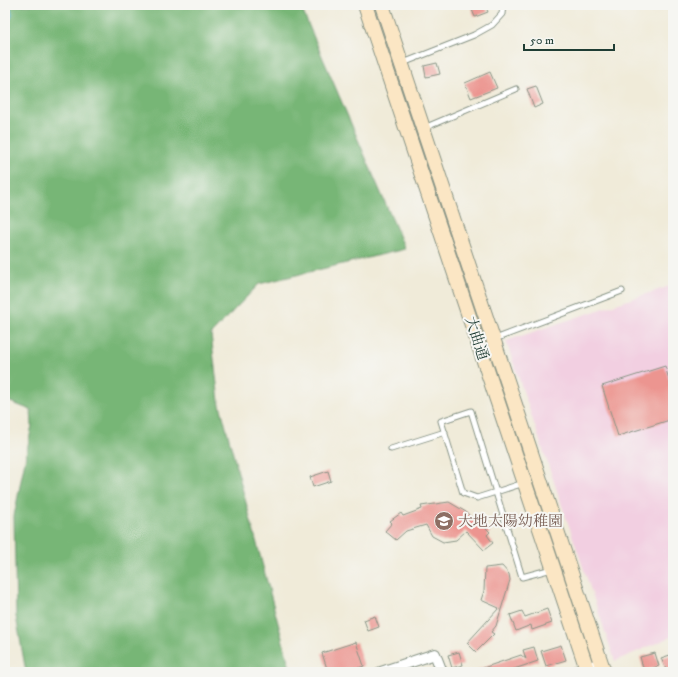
<svg xmlns="http://www.w3.org/2000/svg" width="678" height="677" font-family="'IM FELL DW Pica','Noto Serif JP',serif">
<style>
.built{fill:#f2cfe1}
.forest{fill:#77b676;stroke:#4b7a55}
.lines{fill:none;stroke-linecap:round;stroke-linejoin:round}
.stream{stroke:#45acc4;stroke-width:3.5}
.building{fill:#ec9590}
.lane-casing{stroke:#889486;stroke-width:7}
.street-casing{stroke:#889486;stroke-width:12}
.secondary-casing{stroke:#889486;stroke-width:16}
.lane{stroke:#fff;stroke-width:5}
.street{stroke:#fff;stroke-width:10}
.secondary{stroke:#fbe6c4;stroke-width:14}
.labels{text-anchor:middle;stroke-width:4;stroke-linejoin:round;paint-order:stroke}
.street-label{font-size:15px;fill:#1f3d34;stroke:#f6f6f2}
.education-label{font-size:15px;fill:#785e54;stroke:#f6f6f2;text-anchor:start}
</style>
<rect width="100%" height="100%" fill="#f6f6f2"/>
<filter id="ink" filterUnits="userSpaceOnUse"><feTurbulence type="fractalNoise" baseFrequency=".025" numOctaves="2"/><feDisplacementMap in="SourceGraphic" scale="8" xChannelSelector="R" yChannelSelector="G"/><feConvolveMatrix kernelMatrix="1 2 1 2 8 2 1 2 1" color-interpolation-filters="sRGB"/></filter>
<filter id="wash" filterUnits="userSpaceOnUse"><feTurbulence type="fractalNoise" baseFrequency=".012" numOctaves="4" result="noise"/><feDisplacementMap in="SourceGraphic" scale="16" xChannelSelector="R" yChannelSelector="G"/><feGaussianBlur stdDeviation="0.9" result="paint"/><feColorMatrix in="noise" values="0 0 0 0 0 0 0 0 0 0 0 0 0 0 0 0 0 1.4 0 .05"/><feComposite in="paint" operator="in"/></filter>
<g filter="url(#wash)">
<rect width="100%" height="100%" fill="#f0ebd9"/>
<path class="built" d="M673,285V636L615,661L506,341Z"/>
<path class="forest" d="M5,5H300L405,249L259,284L211,334L219,401L291,672H26L16,616L14,516L32,425L31,410L5,400Z"/>
<g class="lines">
<path class="stream" d="M5,26L11,15L9,5"/>
</g>
<g id="blocks">
<path class="building" d="M470,5H485L488,12L475,17Z
M437,63L440,74L426,77L424,66Z
M490,72L497,88L471,98L465,83Z
M536,86L543,104L534,108L527,89Z
M665,366L673,393V419L618,436L602,386Z
M328,471L331,481L313,487L310,477Z
M449,502L466,512L479,525L481,523L490,532L487,535L493,543L484,550L466,531L456,540L443,542L432,536L426,525L406,531L396,540L385,531L392,523L390,521L401,513L403,516L422,509L421,506Z
M502,566L509,574L510,580L496,626L491,632L494,634L476,652L467,643L499,608L481,600L484,591L485,568Z
M547,609L552,623L532,630L531,625L516,631L510,615L522,611L525,617Z
M375,616L379,627L368,631L364,620Z
M356,642L364,666L347,672H328L322,653Z
M561,645L566,660L546,666L541,651Z
M534,647L538,661L505,672H477V670L521,655L526,659L523,650Z
M459,652L463,665L452,668L448,655Z
M655,653L659,666L644,671L640,657Z
M670,655L673,663V672H667L661,658Z"/>
</g>
</g>
<g filter="url(#ink)">
<use href="#blocks" fill-opacity="0" stroke="#889486" stroke-width="1"/>
<g class="lines">
<defs>
<path id="lane" d="M403,63L474,35L492,25L502,14L503,5
M424,128L516,89
M495,339L622,291
M391,449L445,432
M524,483L477,498L463,493L441,421L471,411L522,577L552,569"/>
<path id="street" d="M381,672L435,654L442,672
M575,672L601,663"/>
<path id="secondary" d="M365,5L588,672
M382,5L604,672"/>
</defs>
<use href="#lane" class="lane-casing"/>
<use href="#street" class="street-casing"/>
<use href="#secondary" class="secondary-casing"/>
<use href="#lane" class="lane"/>
<use href="#street" class="street"/>
<use href="#secondary" class="secondary"/>
</g>
</g>
<defs>
<symbol id="school-disc" viewBox="-11 -11 22 22"><circle r="9.5" fill="#8d6e63" stroke="#f6f6f2"/><path d="M0-5L7-2L0 1L-7-2ZM-4 1L0 2.5L4 1V4Q0 6-4 4Z" fill="#fff"/></symbol>
</defs>
<g fill-rule="evenodd">
<use href="#school-disc" x="433" y="510" width="22" height="22"/>
</g>
<g class="labels">
<g class="street-label">
<text transform="translate(477 338) rotate(72)" y="5">大曲通</text>
</g>
<g class="education-label">
<text x="458" y="526">大地太陽幼稚園</text>
</g>
</g>
<rect width="678" height="677" fill="none" stroke="#f6f6f2" stroke-width="20"/>
<path d="M524 44v6h90v-6" fill="none" stroke="#1f3d34" stroke-width="2"/>
<text x="530" y="44" font-size="12" fill="#1f3d34" stroke="#f6f6f2" stroke-width="3" paint-order="stroke">50 m</text>
</svg>
